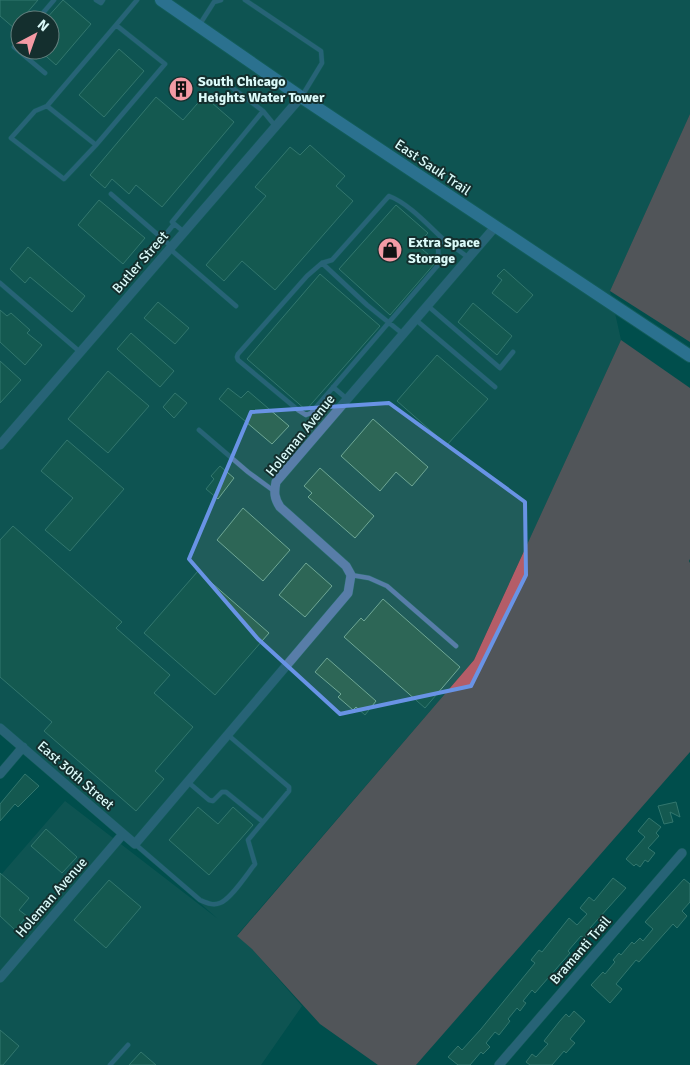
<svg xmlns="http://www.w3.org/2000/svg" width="690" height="1065" font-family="Signika,sans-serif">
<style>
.built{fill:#205c5a;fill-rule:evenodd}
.forest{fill:#b45d68}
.building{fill:#2d6656;stroke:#6ea795}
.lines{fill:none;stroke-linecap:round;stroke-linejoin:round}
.lane-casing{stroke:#276d6b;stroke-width:5.5}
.street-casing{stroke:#276d6b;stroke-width:10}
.secondary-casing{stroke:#276d6b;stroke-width:14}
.lane{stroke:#587da8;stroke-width:4.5}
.street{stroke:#587da8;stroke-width:9}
.secondary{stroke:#619cdf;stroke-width:12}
.marked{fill:none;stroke:#6993e5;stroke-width:4;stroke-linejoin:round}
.labels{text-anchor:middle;stroke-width:4;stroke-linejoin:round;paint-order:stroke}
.poi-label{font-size:14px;font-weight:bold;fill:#dbfaf9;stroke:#142f2e;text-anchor:start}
.street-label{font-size:14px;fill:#dbfaf9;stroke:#142f2e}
</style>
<rect width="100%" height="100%" fill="#004e4c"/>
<path class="built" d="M0,0H690V114L610,291L621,340L474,660L237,935L252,949L302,1006L261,1065H0V876L65,801L218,919L164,871L147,858L0,731ZM20,20H50V50H20Z"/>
<path class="forest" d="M690,114V342L610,291Z
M621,340L690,388V559L689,561L690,563V752L416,1065H378L320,1024L252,949L237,936L474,660Z"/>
<path class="building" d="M0,0H38L14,28L0,16Z
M63,0L91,24L56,65L39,50H50V20H45Z
M119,49L144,71L104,117L79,95Z
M173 88a8 8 0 1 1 16 0a8 8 0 1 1-16 0Z
M204,96L234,122L162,207L136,185L129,194L112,179L105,188L90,175L156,97L183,120Z
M310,145L345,176L336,186L353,201L275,290L242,261L224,281L206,265L266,196L255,187L290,147L300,155Z
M99,200L145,238L123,264L78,225Z
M396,205L428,233L417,245L435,260V263L390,315L339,269Z
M28,247L85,296L72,312L30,277L25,283L10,269Z
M504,269L533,295L517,313L492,293L502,280L497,276Z
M320,274L380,326L306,410L247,359Z
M158,302L189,328L175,344L144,318Z
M473,303L512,336L497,355L458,322Z
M0,310L7,316L11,313L30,330L27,333L42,345L25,365L0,342Z
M131,333L174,371L160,387L117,349Z
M437,355L488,399L447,445L397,401Z
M0,361L21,380L0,403Z
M108,371L149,406L108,453L68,419Z
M228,388L241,398L248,391L289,426L272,444L219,399Z
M175,393L187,403L174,418L163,407Z
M373,419L428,467L412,486L396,472L380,491L341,456Z
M67,440L124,489L70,551L45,530L73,498L41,471Z
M220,466L234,478L218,499L206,489L214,479L211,476Z
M320,468L374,516L355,538L308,497L312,493L304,486Z
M243,508L290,550L263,581L217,540Z
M13,526L122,622L116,628L170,675L154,693L193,727L155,771L164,779L136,811L44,731L52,722L0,677V540Z
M306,563L332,586L305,617L279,595Z
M198,571L269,633L215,695L144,633Z
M383,599L460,667L425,708L344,637L361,618L364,621Z
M327,658L376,701L365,715L356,707L353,710L338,697L341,694L315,672Z
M25,774L39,786L18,807L15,804L0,821V804Z
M676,802L680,817L670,812L673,822L664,824L658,806Z
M198,807L218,824L233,807L253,825L209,875L169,840Z
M649,818L661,827L656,833L659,836L648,848L655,853L648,862L645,860L640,867L636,864L634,866L626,859L645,837L638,831Z
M46,829L77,857L62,873L31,846Z
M0,873L29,898L19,910L27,916L15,930L0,916Z
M613,878L626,888L590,928L591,929L584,938L581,936L568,951L570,953L535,993L532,990L523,1001L526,1003L520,1011L517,1008L508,1019L510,1021L499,1035L495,1032L486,1043L490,1047L483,1054L481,1052L470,1065H458L448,1057L458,1046L462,1050L481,1029L535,963L531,960L539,950L542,952L569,918L577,925L587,914L580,908L589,897L594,901Z
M684,879L690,884V902L682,911L687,916L677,928L673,924L639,962L636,960L616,984L622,989L610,1003L591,985L603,972L605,974L615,962L613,960L619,953L621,955L632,942L634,944L640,938L643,941L653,929L645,922Z
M109,880L141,907L106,948L74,920Z
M574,1011L585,1021L570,1039L575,1043L566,1053L564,1051L552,1065H530L526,1062L532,1054L536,1057L548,1044L544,1041L559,1022L566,1014L569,1017Z
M0,1030L19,1046L3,1065H0Z
M141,1052L156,1065H129Z"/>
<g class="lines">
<defs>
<path id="lane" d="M96,0L101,3L103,0
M245,0L321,51L322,63L302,96
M37,20L54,0
M200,24L214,2L221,0
M116,25L165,64L96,145L47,106L116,25L137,0
M20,40L14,47L45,73
M222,80L263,111L276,127
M47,106L35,111L11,138L64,179L96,145
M111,194L172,247
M184,232L172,222L263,111
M162,239L174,224
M443,239L438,247L439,264L311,413L306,415L298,410L238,360L237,357L238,354L307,276L322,263L332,260L389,196C408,203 428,225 443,239L469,258
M170,249L236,306
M322,263L367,305L403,334
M0,283L80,352
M428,306L500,368L513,352
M416,320L495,387
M333,387L347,399
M199,430L248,472L274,491
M351,575L369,578L387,586L456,646
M228,735L289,787V791L263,822
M135,844L200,900C207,903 213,906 220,903C231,899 247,874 255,864L248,840L263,822L226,792H222L213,801L209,800L188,782
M110,1065L128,1045"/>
<path id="street" d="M0,445L301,97
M0,728L135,844L348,593L351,575L346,566L280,507C274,498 274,492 276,482L495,227
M0,774L23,747
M0,978L123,834
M499,1065L682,853"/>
<path id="secondary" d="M161,0L301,97L690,356"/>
</defs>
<use href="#lane" class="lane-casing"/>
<use href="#street" class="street-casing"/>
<use href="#secondary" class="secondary-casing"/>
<use href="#lane" class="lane"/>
<use href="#street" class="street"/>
<use href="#secondary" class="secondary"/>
</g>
<path d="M0 0H690V1065H0ZM389,403L525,502L526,575L471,686L340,714L258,639L189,559L251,412Z" fill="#004e4c" fill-opacity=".55" fill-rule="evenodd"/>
<path class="marked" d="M389,403L525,502L526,575L471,686L340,714L258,639L189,559L251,412Z"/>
<defs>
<symbol id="building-disc" viewBox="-11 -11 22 22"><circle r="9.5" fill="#f49aa4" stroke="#142f2e"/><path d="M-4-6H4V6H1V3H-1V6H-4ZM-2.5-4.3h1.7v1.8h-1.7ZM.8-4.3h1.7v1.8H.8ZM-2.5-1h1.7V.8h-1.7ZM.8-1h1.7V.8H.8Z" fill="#111"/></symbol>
<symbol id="shop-disc" viewBox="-11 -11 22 22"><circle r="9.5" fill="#f49aa4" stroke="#142f2e"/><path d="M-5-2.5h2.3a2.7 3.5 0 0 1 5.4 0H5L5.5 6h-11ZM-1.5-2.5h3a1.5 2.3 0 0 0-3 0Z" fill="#111"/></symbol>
</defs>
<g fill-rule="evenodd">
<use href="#building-disc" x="167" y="75" width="28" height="28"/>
<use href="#shop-disc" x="376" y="236" width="28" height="28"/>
</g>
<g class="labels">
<g class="poi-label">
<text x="198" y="86">South Chicago<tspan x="198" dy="16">Heights Water Tower</tspan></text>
<text x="408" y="247">Extra Space<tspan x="408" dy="16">Storage</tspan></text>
</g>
<g class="street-label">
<text transform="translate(433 167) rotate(34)" y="5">East Sauk Trail</text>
<text transform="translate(140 262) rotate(-49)" y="5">Butler Street</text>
<text transform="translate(300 435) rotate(-51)" y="5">Holeman Avenue</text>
<text transform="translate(76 775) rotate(41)" y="5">East 30th Street</text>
<text transform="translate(51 897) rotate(-49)" y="5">Holeman Avenue</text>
<text transform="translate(580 950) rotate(-49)" y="5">Bramanti Trail</text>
</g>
</g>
<g transform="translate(35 35) rotate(41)"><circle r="24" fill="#142f2e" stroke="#64807f"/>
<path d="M0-4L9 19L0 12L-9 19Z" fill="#f49aa4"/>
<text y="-8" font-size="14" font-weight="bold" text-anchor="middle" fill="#dbfaf9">N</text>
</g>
</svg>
